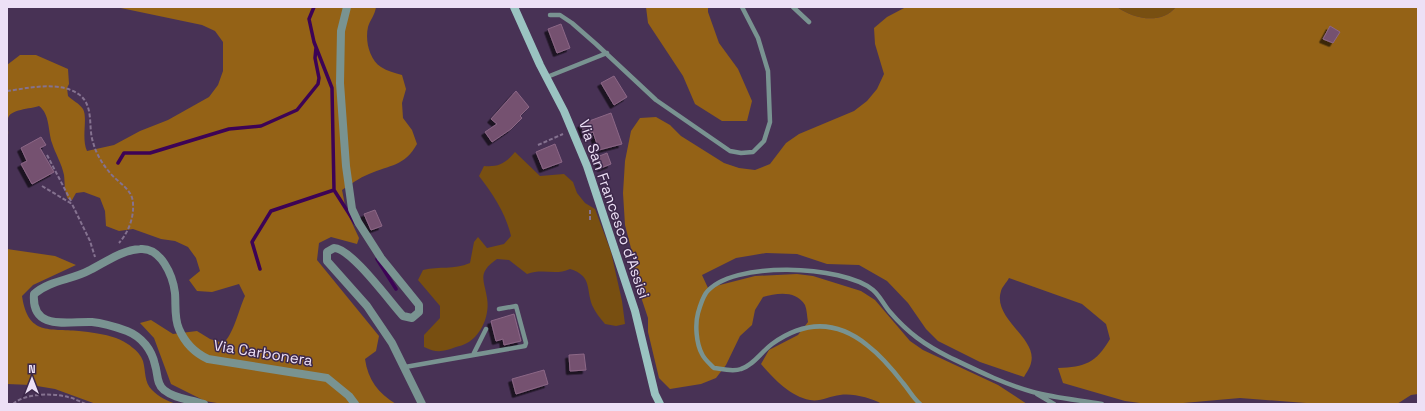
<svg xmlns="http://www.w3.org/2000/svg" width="1425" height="411" font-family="'Space Grotesk',sans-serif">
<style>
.green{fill:#784f11}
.forest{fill:#946216}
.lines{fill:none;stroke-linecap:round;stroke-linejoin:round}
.stream{stroke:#3d0356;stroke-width:3.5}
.building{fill:#755170;stroke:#8c6786;filter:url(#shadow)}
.path{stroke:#857290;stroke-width:2;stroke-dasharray:4 2;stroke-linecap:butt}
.service{stroke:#799391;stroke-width:4.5}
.minor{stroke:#799391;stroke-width:8}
.secondary{stroke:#9ac3c1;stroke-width:8}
.labels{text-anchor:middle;stroke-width:3;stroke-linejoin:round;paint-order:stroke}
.street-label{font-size:15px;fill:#ede0f6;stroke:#3d284a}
</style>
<defs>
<filter id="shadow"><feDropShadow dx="-3.5" dy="3.5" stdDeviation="0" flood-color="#0009"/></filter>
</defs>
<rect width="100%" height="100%" fill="#483255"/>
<path class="green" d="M1117,7H1176C1161,25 1134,19 1117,7Z
M515,152L540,176L564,174L573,182L577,193L585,203L595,209L611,252L622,301L625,324L616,326L605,324C600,318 595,312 592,305C586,288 592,276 570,269C555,276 544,268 527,274L509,260L497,259C477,273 484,279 487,298C490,314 482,335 467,343C464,345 459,346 456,347C443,352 436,353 424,347V335L440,318V306L418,280L423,270C440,266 453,270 470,263L474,242L478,237L487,248L504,244L511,236C506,214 493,194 479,176L484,166C498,167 505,164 515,152Z"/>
<path class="forest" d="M116,7H376C375,15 370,20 368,27C365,40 369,59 381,67C387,71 395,73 402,75L406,89L402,103L403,118L412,130L417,144C405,166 390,165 369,174C359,178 351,184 342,190L346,210L359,238L357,244L331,237L319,243L317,260L379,336L376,351L365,359C368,380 378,393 396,404H223L205,401L171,384L154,338L140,323L151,320L173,334L197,331L210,339L223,343C233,336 239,309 245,296L239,284L212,292L197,291L189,280L200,271L196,258L188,247L175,241L161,239L133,229L119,231L106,226L105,211L100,198L84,192L76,193L72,200L68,199C64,191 65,183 64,175C62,164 55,153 52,143C48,131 50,114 39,106C31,109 9,109 8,119C6,125 10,132 7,138V65L20,55H36L68,69L69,84L67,88L68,96C73,101 79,103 83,109C88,118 81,138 87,151L114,145L140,131L168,120L209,97L218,85L223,71V42L215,31L202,25Z
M646,7H708V12L719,43L738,69L752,101L747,121H722L695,104L683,76L648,23Z
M906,7H1117C1134,19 1161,25 1176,7H1418V394L1411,395L1397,404H1319L1240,398L1172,404L1140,403L1125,401L1063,383L1058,368C1085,367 1096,363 1110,339L1106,324L1082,304L1009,278C1007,282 1002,287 1001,291C992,319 1038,338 1031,363C1030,368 1026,373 1024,377L980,362L938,341L926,329L908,303L887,281L859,265L827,264L797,254L766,253L736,258L702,275L708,288L755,276L797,274L813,276L861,291L875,300L910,341L923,350L998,385L1027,404H882C871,398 853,393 840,395C830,396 820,402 810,400C790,396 774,379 761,364L769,350L798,335L808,322C807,317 807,310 805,305C796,290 777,293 763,297L755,310L752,325L740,336L726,365L716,378L701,384L670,389L659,378L648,332V318L633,273V256L625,225L623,193L625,161L631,131L640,118L656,117L670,125L681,136L724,163L739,168L755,170L770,164L786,143L799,134L854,111L867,101L877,89L884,74L875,44L874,28L887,17Z
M7,249L55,256L76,265L33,285L22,296C28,336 49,328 79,331C91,332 104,334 116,338C125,341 140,351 143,361C146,372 144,382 152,390C159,397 167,401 176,404H96L55,389L31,385L7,384Z"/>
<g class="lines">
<path class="stream" d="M314,7L309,19L314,42L332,88L334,190L355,223
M118,163L124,153H150L229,129L261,126L297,110L318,84L319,78L315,58L316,48
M377,259L396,289
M260,269L252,242L271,211L334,190"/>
</g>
<path class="building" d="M561,24L570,48L557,53L548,29Z
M1330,26L1340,32L1333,43L1323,39Z
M614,76L627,97L614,105L601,83Z
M516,91L529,107L520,116L522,118L511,129L492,142L485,132L497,124L491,119Z
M611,113L622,144L599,150L593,132L585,135L581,124Z
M41,137L46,145L40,148L54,172L32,184L21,164L27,161L21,148Z
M555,144L562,162L543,169L536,152Z
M607,153L611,164L601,168L597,157Z
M375,210L382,226L371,230L364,214Z
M514,314L521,341L504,345L503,339L496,341L491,321Z
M584,354L586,370L570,371L569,355Z
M544,370L548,384L516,394L512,379Z"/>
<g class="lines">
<path class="path" d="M7,91C29,88 62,80 81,96C94,108 88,128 93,142C96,154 103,165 111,174C120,184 133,190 133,204C134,218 128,233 119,243
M538,145L563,134
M47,155L72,203
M42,186L72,204L90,241L95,257
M590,220V210
M13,404C25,393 53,393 68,397C74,398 80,402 86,404"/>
<path class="service" d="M793,7L809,22
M550,15H560L572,23L596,44L656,100L730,151L741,153L753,152L764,141L770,122L768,71L758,38L742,7
M547,77L607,53
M473,355L486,329
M405,367L525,346L526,343L516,306L499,309
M1037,394L1054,404
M920,404C913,398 909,390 903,383C893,370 880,355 867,345C836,320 804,321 772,344C761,352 754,365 741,369C733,372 722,369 714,368C710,364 704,359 702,354C696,343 695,324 698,313C700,306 702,299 706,293C731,260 843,265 873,290C880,296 884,305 890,312C908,333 925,345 949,357C976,370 1004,384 1033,392C1055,398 1079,400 1102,404"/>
<path class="minor" d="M347,7L341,31L340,83L346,166L352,209L358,222L381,258L419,305V312L412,318L403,316C390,302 351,248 334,248L327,252V261L367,306L392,343L422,404
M204,404C190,399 175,399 164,390C156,384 158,373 155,365C152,350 142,337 127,331C116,327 104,323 92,322C69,321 31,332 34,294C50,280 72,280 90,270C106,262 122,250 140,249C161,247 173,276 175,293C176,305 174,318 179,329C185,343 195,353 208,359L327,378L349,396L355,404"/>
<path class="secondary" d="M514,7L540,65L564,111L587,166L635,311L655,394L660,404"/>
</g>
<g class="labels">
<g class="street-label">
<text transform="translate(614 209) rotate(71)" y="5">Via San Francesco d'Assisi</text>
<text transform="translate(263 353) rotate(9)" y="5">Via Carbonera</text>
</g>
</g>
<rect width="1425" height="411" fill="none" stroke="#ede0f6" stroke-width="16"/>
<g transform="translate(32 379)" stroke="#3d284a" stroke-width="3" paint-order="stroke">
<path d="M0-3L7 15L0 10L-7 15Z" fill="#ede0f6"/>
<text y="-6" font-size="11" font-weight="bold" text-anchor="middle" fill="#ede0f6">N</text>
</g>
</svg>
